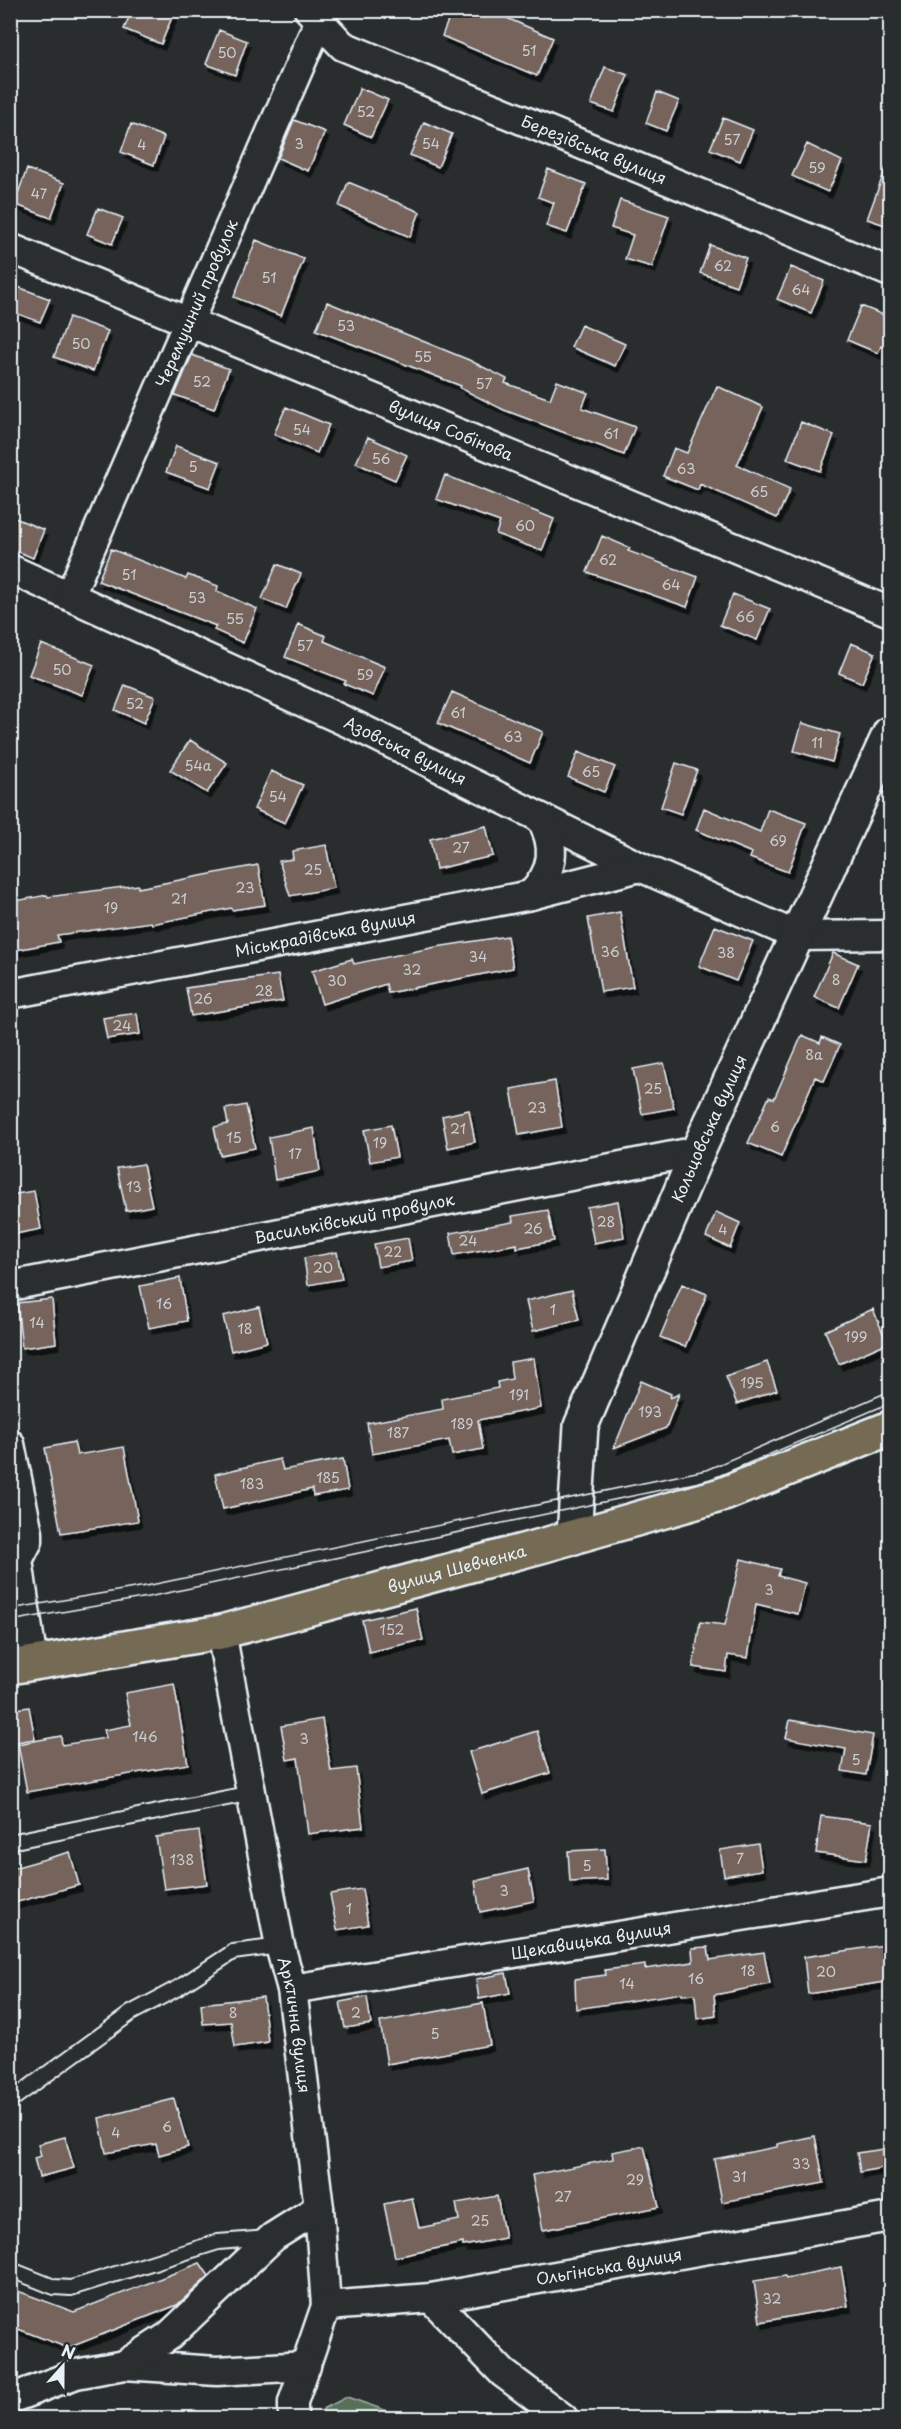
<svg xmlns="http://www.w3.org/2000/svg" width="901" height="2429" font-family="'Playpen Sans',sans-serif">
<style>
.green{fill:#596f5a;stroke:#a0b0a9;stroke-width:1.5}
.building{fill:#74635b;stroke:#e8f1f8;stroke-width:1.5;filter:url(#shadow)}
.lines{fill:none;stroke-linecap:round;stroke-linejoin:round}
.lane-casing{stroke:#e8f1f8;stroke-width:18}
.street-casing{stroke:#e8f1f8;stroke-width:33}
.secondary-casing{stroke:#e8f1f8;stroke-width:38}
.primary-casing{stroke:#e8f1f8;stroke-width:38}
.lane{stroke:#2a2d2e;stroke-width:14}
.street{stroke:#2a2d2e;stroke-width:28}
.secondary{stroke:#2a2d2e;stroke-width:33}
.primary{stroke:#746b52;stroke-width:33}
.tram{stroke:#e8f1f8;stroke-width:1.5}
.labels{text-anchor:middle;stroke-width:4.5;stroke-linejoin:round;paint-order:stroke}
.number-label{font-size:14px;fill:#cbced1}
.street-label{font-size:16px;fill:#e8f1f8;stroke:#2a2d2e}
</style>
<defs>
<filter id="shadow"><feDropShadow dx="3.5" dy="6" stdDeviation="0" flood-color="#0009"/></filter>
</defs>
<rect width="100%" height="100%" fill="#2a2d2e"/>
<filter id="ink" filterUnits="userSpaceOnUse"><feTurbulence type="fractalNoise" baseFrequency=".0167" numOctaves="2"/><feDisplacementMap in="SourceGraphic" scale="12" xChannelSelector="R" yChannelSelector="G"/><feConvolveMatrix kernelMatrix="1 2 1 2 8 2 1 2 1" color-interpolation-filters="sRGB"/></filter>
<g filter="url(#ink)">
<path class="green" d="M347,2397L399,2415L442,2418H321L323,2409Z"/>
<path class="building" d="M132,10H175L161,44L124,29Z
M452,10H510L507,18L553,38L537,76L442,36Z
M219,30L247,41L235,75L206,64Z
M605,67L628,75L614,112L591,104Z
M360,88L388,100L371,137L344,125Z
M657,92L679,101L666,131L646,123Z
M723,118L753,130L740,161L710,149Z
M294,120L325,132L308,171L278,158Z
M424,122L452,134L438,167L410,155Z
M131,124L164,137L154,165L121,152Z
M807,144L842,161L828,192L792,176Z
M888,162H891V227L867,219Z
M27,169L64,183L51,218L14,204Z
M548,169L586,184L567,233L546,226L554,203L538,197Z
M348,182L420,212L410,237L339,206Z
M620,200L669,216L652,267L625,259L633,235L611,228Z
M98,208L123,218L112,244L87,234Z
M256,240L304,259L281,316L234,297Z
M710,245L746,258L736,286L700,273Z
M791,267L824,281L811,313L777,299Z
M10,284L50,299L40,322L10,311Z
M327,302L469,360L507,379L505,383L550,399L557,381L588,393L582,408L635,427L624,455L504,410L460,388L461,386L316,330Z
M861,306L891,318V350L881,346L878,353L847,340Z
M69,317L108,331L93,371L54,357Z
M581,325L625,344L615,366L571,347Z
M192,355L229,369L214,409L175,395Z
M717,386L763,407L737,465L790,489L777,518L700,484L698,490L663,476L674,448L687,453Z
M286,407L329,425L317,453L274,434Z
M801,422L834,435L820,471L787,459Z
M368,437L407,455L395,480L356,463Z
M176,446L220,462L210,488L166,472Z
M445,475L554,519L542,551L496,534L500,522L436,499Z
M10,516L44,530L33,558L10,548Z
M602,536L630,548L628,551L698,577L687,607L587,572Z
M111,549L186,579L188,575L218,586L217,591L257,609L243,643L214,630L216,626L98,581Z
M277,564L301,574L286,609L262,599Z
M733,594L770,609L757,640L720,625Z
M298,624L326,636L324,641L385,667L373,696L344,684L346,681L285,657Z
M851,643L875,653L862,683L839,673Z
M41,644L94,665L82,695L29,675Z
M125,685L155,697L144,723L115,710Z
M452,692L543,732L530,763L438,723Z
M802,723L840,734L832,762L794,751Z
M190,740L227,763L207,793L170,770Z
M578,752L615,767L604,792L568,777Z
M676,763L697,770L681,814L661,807Z
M271,771L303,785L285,823L254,809Z
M704,808L760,832L768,809L806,823L788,872L750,858L752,853L696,830Z
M486,826L493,856L436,869L430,839Z
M326,845L334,888L290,896L279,861L293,859L292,851Z
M258,865L265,905L232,910L231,908L152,924L151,922L57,935L59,942L10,951V902L47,895L48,897L138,885V888Z
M620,912L633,987L601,992L588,918Z
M715,926L753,941L736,981L699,966Z
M507,936L513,968L388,993L386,984L322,1004L312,971L352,959L354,964L436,947Z
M833,953L858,964L839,1008L814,997Z
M278,975L283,1001L191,1016L186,988Z
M137,1013L140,1034L107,1039L103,1018Z
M802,1035L820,1043L822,1037L840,1045L824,1081L815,1077L781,1157L748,1143L769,1097L774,1099Z
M664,1063L674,1108L642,1114L633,1069Z
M555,1081L562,1127L519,1135L511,1089Z
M246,1105L255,1148L220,1155L214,1127L228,1124L225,1109Z
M469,1110L475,1142L448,1148L442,1116Z
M391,1125L397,1157L370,1162L364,1130Z
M314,1128L320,1171L275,1180L269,1137Z
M143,1164L152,1206L126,1211L117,1168Z
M34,1191L41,1229L10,1235V1195Z
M618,1201L624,1237L594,1243L587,1207Z
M548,1210L554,1241L517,1248V1244L454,1255L450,1233L513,1222L512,1216Z
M716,1212L740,1223L730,1248L706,1237Z
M408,1238L412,1261L378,1267L374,1244Z
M337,1252L342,1279L308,1285L304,1258Z
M180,1278L187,1321L149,1328L140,1286Z
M682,1284L707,1294L685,1347L660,1337Z
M572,1290L579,1320L533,1331L526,1301Z
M52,1299L56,1343L22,1348L17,1303Z
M259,1307L267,1342L231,1351L223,1316Z
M873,1309L887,1343L839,1364L825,1331Z
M534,1358L541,1408L478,1420L483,1449L452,1455L449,1440L372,1454L367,1423L443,1409L442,1399L498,1388L497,1382L512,1379L510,1362Z
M767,1362L777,1390L737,1404L726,1377Z
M641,1381L671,1394L670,1398L679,1394L666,1428L614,1448Z
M74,1442L77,1455L124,1447L138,1521L61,1533L45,1448Z
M280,1459L283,1470L343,1459L348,1490L313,1496L312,1489L223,1509L215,1474Z
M741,1559L780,1569L778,1576L805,1583L798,1614L756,1604L748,1658L728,1655L726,1672L693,1667L700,1622L725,1625Z
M416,1608L423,1640L369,1652L362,1620Z
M174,1684L188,1764L27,1792L18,1744L61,1736L62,1745L106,1738L104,1730L131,1725L125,1693Z
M29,1707L35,1739L10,1743V1710Z
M322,1719L331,1771L356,1768L363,1827L308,1834L298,1758L287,1760L281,1726Z
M790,1720L873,1735L866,1775L842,1771L846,1749L786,1738Z
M537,1731L550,1773L482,1794L469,1752Z
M821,1816L872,1823L866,1860L816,1853Z
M199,1831L207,1884L164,1889L156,1837Z
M758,1844L762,1870L724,1876L720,1850Z
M605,1849L607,1880L570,1882L568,1851Z
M70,1852L79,1885L10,1904V1869Z
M528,1869L534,1901L480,1912L475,1881Z
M362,1889L368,1925L337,1930L330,1894Z
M891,1944V1981L808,1994L804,1957Z
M708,1947L710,1960L764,1952L770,1984L714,1995L716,2016L697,2019L695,1994L682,1995V1993L576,2009L575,1979L606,1975L605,1970L645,1965V1969L693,1962L692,1948Z
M506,1973L510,1993L479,1999L476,1979Z
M263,1997L268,2042L235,2047L231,2022L203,2024L201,2004Z
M367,1997L371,2024L345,2028L340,2002Z
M483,2003L490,2045L387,2064L380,2022Z
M174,2099L188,2147L159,2155L156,2144L106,2153L99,2118Z
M815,2136L824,2183L722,2202L714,2159L777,2147V2144Z
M65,2137L74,2168L39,2177L34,2158L41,2156L38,2144Z
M644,2146L659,2207L543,2230L532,2175L613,2159L612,2152Z
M884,2149L887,2167L860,2172L857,2153Z
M497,2196L505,2238L463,2246V2243L395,2257L384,2204L412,2198L419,2228L459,2220L456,2203Z
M200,2263L209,2276L177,2305L68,2348L10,2326V2288L74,2312Z
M841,2267L848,2306L760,2322L754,2281L785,2276L786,2278Z"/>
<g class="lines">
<defs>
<path id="lane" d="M10,1842L251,1793
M10,2101L131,2013L178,1988L233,1952L280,1946
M14,2271L54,2287L71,2288L218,2242L269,2238"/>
<g id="street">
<path id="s1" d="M309,10L343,46L890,272"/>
<path id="s2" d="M10,248L890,612"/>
<path id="s3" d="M10,569L358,727L640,867L797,936L890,935"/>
<path id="s4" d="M70,595L324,10"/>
<path d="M531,895C554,871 557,847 541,818"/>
<path id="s5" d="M10,994L531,895L640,867"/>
<path id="s6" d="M10,1286L698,1151"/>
<path d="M10,1444L28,1533V1541L18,1560L33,1664"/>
<path id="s7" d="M221,1632L280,1946L292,1989L319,2208L326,2306L293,2402V2418"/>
<path id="s8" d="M292,1989L890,1892"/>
<path d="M431,2298L503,2373L563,2418"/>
<path id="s9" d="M326,2306L431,2298L890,2217"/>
<path d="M124,2365L217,2371L306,2366"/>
<path d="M10,2399L76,2374L124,2365L169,2336L273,2237L319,2208"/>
</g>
<g id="secondary">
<path id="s10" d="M574,1537L581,1426L698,1151L890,733"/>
</g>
<g id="primary">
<path id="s11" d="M10,1667L221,1632L541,1546L724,1494L890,1428"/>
</g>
</defs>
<use href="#lane" class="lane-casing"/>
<use href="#street" class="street-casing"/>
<use href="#secondary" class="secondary-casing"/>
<use href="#primary" class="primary-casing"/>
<use href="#lane" class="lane"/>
<use href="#street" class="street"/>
<use href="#secondary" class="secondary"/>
<use href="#primary" class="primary"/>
<path class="tram" d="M10,1609L146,1586L706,1470L890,1391
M10,1621L148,1597L709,1480L890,1403"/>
</g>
</g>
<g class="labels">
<g class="number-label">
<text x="529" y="56">51</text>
<text x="227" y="58">50</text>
<text x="366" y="117">52</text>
<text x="732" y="145">57</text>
<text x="299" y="149">3</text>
<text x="431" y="149">54</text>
<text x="142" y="150">4</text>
<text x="817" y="173">59</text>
<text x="39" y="199">47</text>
<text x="723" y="271">62</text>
<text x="269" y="283">51</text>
<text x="801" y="295">64</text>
<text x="346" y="331">53</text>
<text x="81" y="349">50</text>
<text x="423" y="362">55</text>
<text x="202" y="387">52</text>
<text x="484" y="389">57</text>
<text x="302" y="435">54</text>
<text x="611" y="439">61</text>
<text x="381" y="464">56</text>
<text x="193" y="472">5</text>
<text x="686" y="474">63</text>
<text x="759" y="497">65</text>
<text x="525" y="531">60</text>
<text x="608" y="565">62</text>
<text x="129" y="580">51</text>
<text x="671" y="590">64</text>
<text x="197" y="603">53</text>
<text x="745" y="622">66</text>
<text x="235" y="624">55</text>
<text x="305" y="651">57</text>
<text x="62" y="675">50</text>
<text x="365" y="680">59</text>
<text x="135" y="709">52</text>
<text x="458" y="718">61</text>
<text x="513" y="742">63</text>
<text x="817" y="748">11</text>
<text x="198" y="771">54а</text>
<text x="591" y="777">65</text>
<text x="278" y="802">54</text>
<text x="778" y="846">69</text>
<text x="461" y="853">27</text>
<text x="313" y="875">25</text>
<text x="245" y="893">23</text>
<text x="179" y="904">21</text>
<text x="111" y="913">19</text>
<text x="610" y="957">36</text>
<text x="726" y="958">38</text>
<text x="478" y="962">34</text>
<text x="412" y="975">32</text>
<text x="836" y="985">8</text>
<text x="337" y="986">30</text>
<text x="264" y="996">28</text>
<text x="203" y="1004">26</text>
<text x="122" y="1031">24</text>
<text x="814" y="1060">8а</text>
<text x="653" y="1094">25</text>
<text x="537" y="1113">23</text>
<text x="775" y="1132">6</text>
<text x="458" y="1134">21</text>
<text x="234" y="1143">15</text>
<text x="380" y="1148">19</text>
<text x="295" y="1159">17</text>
<text x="134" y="1192">13</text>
<text x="606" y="1227">28</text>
<text x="533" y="1234">26</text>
<text x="723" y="1235">4</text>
<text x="468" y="1246">24</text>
<text x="393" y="1257">22</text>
<text x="323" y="1273">20</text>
<text x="164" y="1309">16</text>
<text x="553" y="1315">1</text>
<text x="37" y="1328">14</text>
<text x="245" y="1334">18</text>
<text x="856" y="1342">199</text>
<text x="752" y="1388">195</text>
<text x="519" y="1400">191</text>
<text x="650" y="1417">193</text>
<text x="462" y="1429">189</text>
<text x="398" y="1438">187</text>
<text x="328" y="1483">185</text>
<text x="252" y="1489">183</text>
<text x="769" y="1595">3</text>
<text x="392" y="1635">152</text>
<text x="145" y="1742">146</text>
<text x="304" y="1744">3</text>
<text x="856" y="1765">5</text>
<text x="740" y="1864">7</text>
<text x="182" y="1865">138</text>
<text x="587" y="1871">5</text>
<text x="504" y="1896">3</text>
<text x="349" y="1914">1</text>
<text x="748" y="1976">18</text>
<text x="826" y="1977">20</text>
<text x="696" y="1984">16</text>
<text x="627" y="1989">14</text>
<text x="233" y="2018">8</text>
<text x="356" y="2018">2</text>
<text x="435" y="2039">5</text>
<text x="167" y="2132">6</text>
<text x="116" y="2138">4</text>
<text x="801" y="2169">33</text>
<text x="739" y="2182">31</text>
<text x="635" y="2185">29</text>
<text x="563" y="2202">27</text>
<text x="480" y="2226">25</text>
<text x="772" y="2304">32</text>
</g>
<g class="street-label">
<text dy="6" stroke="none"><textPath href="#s1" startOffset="321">Березівська вулиця</textPath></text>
<text dy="6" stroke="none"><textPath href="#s4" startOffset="318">Черемушний провулок</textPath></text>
<text dy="6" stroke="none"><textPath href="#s2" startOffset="477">вулиця Собінова</textPath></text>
<text dy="6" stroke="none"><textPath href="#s3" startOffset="435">Азовська вулиця</textPath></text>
<text dy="6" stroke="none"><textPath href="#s5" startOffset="321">Міськрадівська вулиця</textPath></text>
<text dy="6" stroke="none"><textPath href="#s10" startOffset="435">Кольцовська вулиця</textPath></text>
<text dy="6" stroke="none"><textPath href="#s6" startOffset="351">Васильківський провулок</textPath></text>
<text dy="6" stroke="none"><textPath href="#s11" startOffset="458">вулиця Шевченка</textPath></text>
<text dy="6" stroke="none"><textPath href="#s8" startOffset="303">Щекавицька вулиця</textPath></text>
<text dy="6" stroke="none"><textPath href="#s7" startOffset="400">Арктична вулиця</textPath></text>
<text dy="6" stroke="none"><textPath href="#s9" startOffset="286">Ольгінська вулиця</textPath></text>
</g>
</g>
<rect width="901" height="2429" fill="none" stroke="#2a2d2e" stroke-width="36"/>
<rect x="18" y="18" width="865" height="2393" fill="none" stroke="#e8f1f8" stroke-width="2" filter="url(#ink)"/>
<g transform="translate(63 2366) rotate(21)" stroke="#2a2d2e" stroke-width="4.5" paint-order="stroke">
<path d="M0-4.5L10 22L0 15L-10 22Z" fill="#e8f1f8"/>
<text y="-9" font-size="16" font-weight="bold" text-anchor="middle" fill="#e8f1f8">N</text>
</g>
</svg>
